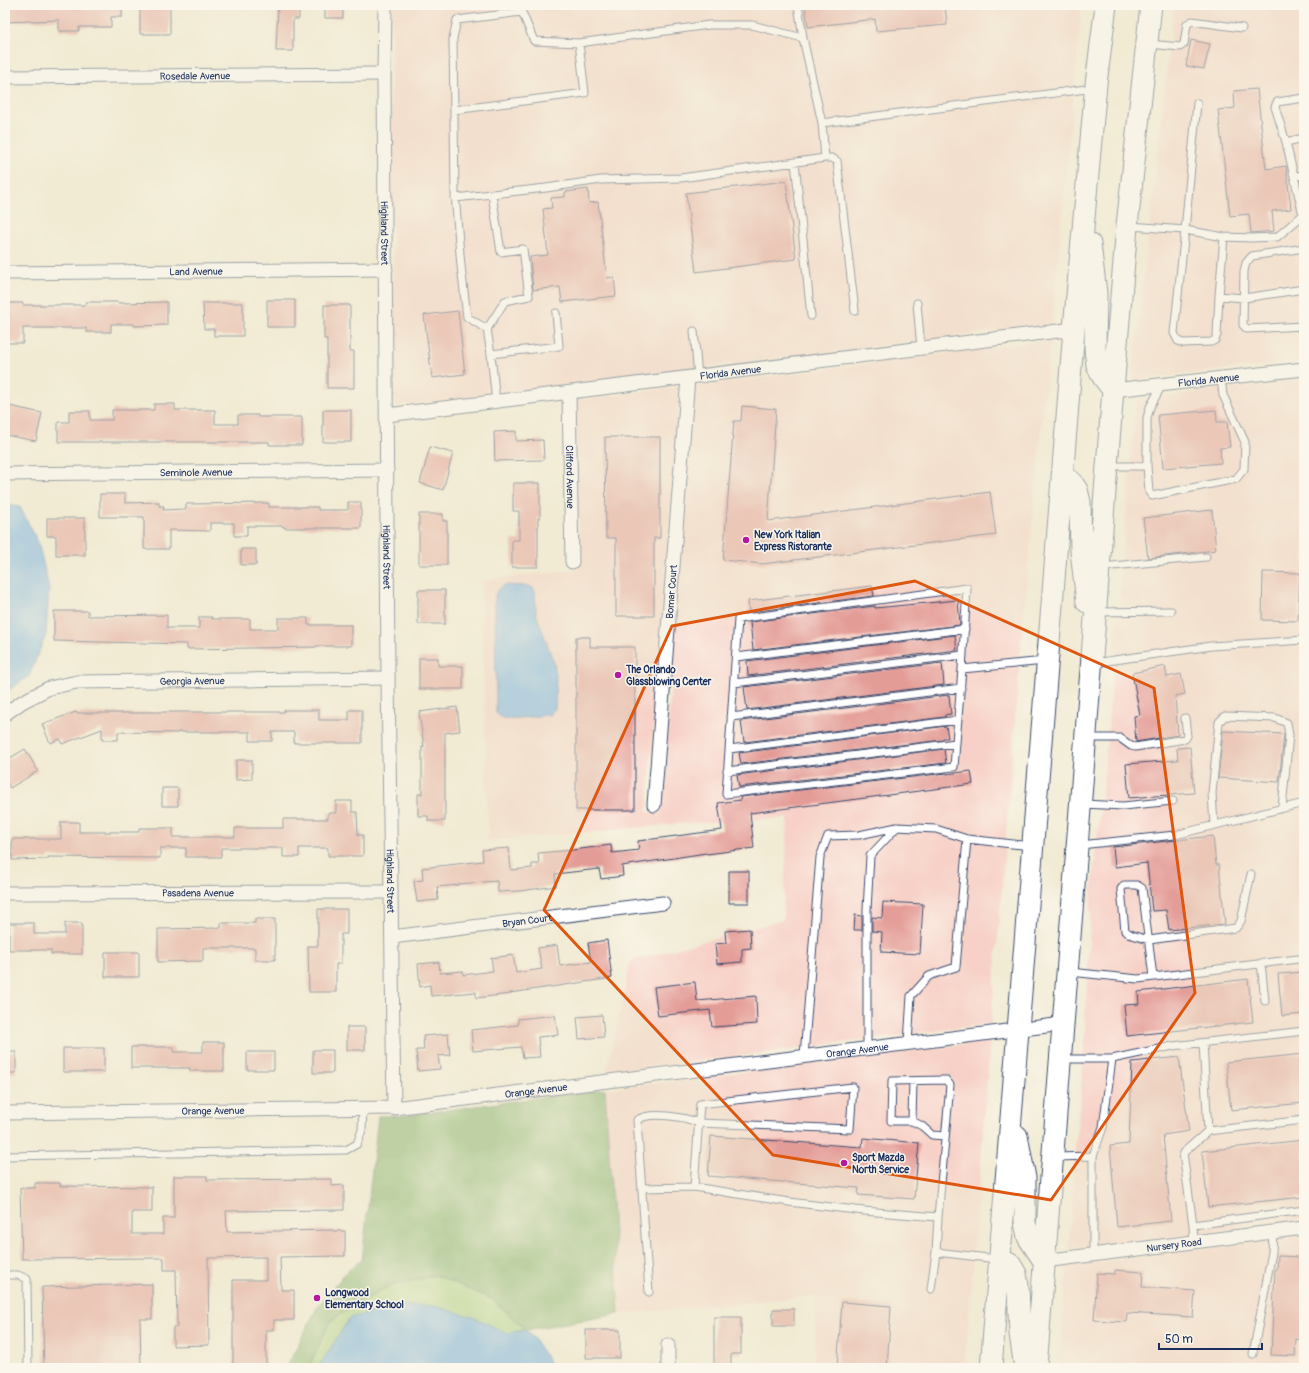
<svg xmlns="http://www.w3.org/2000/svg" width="1309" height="1373" font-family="Pangolin,sans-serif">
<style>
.built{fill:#f7d1c7;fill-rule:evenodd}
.green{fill:#a4d07d;stroke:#60806e}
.forest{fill:#83b26c;stroke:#4f7065}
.water{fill:#72b0e5;stroke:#4670a2}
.building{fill:#e49c97}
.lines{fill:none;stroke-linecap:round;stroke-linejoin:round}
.service-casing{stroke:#3b4b70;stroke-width:9}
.minor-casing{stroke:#3b4b70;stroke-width:15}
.primary-casing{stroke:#3b4b70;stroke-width:23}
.service{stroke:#fff;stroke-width:7}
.minor{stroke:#fff;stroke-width:13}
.primary{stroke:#fff;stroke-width:21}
.marked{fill:none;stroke:#de5710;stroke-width:3;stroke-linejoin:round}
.poi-dot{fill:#b5179e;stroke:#fbf7ec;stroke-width:1.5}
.labels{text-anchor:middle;stroke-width:3;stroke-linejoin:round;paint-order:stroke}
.street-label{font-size:10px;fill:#1b2f5e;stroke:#fbf7ec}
.poi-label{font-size:10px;font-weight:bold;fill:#1b2f5e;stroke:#fbf7ec;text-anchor:start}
</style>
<rect width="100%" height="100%" fill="#fbf7ec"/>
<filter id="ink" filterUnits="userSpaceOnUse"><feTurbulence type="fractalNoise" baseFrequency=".025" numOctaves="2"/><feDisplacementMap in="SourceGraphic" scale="8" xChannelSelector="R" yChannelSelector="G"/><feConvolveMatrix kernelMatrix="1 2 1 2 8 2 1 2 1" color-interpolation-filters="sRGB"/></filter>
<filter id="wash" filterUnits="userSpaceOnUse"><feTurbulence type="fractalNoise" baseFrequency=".012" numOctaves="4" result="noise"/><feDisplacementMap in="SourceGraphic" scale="16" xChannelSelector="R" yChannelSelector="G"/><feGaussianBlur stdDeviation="0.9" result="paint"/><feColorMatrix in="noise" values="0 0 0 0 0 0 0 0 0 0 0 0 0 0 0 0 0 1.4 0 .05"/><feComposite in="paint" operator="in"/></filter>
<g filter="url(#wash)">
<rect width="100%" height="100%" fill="#f1ebd4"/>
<path class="built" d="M392,5H1082L1052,324L394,406L391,74Z
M1174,5H1304V361L1135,380L1133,378Z
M1050,340L1022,635L991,1024L606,1073L631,961L783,920L788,818L677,824L488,841L481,580L579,569L576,400L680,387L647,812L661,814L694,386ZM535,591L536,613L554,663L556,675L557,695L496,713L495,596L496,592Z
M1304,378V781L1303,794H1302V808L1304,810V1220L1068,1250L1072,1214L1073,1171L1083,1067L1091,899L1103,785L1136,400Z
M990,1041L965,1368H814L816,1296L619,1314L605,1089Z
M1304,1236V1368H1059L1067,1266Z"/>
<path class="green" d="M436,1275L492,1299L526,1330L507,1333L473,1317L350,1318L318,1368H308L331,1320L387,1287Z"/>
<path class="forest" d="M605,1089L619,1314L526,1330L492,1299L436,1275L387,1287L331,1320L308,1368H286L318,1306L347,1271L362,1260L378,1116H401Z"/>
<path class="water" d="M5,503L20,507L38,542L49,588L46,635L29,676L5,693Z
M506,585L528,586L533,588L535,591L536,613L554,663L556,675L555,709L549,715L509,719L502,718L496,713L495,596C497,589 500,587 506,585Z
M396,1306H433L473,1317L507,1333L526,1330L533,1337L553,1368H318L350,1318Z"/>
<g id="blocks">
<path class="building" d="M5,5H122V17H111V27H79V31H59V20L5,22Z
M151,5H170V34H140V10L151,9Z
M278,5H299V19H293V51H276Z
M325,5H343V18H325Z
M805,5H945L947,25L876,31L875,19L808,27Z
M1191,40L1210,44L1204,69L1186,66Z
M1257,89L1266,169L1286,166L1291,209L1272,211L1274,231L1251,233L1249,214L1230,216L1218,110L1235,108L1234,91Z
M786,181L796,259L696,272L686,193Z
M588,189L589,203L598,202L607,278L614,277L616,296L562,302L560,287L533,290L530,257L548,255L543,209L552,208L551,198L565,197V192Z
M267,300H295V327H267Z
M86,302H118V303L167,302V325L134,326V324H111V332H86V328H23V343H5V303H23V305H86Z
M203,303H243V336H214V329H204Z
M324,305H350V351H354V388H327V339H324Z
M458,311L465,374L432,378L424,315Z
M154,404H175V410H215V424H238V415H258V417H302V445H269V442H58V422H69V411H90V420H112V410H154Z
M5,405L42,413L36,441L5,435Z
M742,406L776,409L768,521L990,492L996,535L762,564L723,560L734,421H741Z
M323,410H351V442H323Z
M1216,410L1217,422H1227L1230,447L1220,448L1221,463L1163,468L1158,415Z
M516,431V441L543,440L544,460L495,461L494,432Z
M605,437H660V538H654V616H616V538H606Z
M430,447L453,453L443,490L420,483Z
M513,483H540V518H538V567H512V540H519V511H513Z
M100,494H125V503L159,502V506H164L163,510L186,509V504L269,503V507H318V510H348V502H361V528H284V526H247V536H234V523H210V531L169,530V549H144V517H100Z
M1212,510L1216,550L1148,558L1143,518Z
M419,514H443V521H447V565H419Z
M47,518H85V555H56V536H47Z
M241,549H256V565H241Z
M1263,572L1300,573L1298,621L1262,620Z
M872,586L874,596L749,612L748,601Z
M418,590H445V624H418Z
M958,600L960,625L753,650L750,622L875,606V608Z
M54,611H88V616L167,615V628H199V617H212V619H250V629H278V618H308V625H351V646H316V647L187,649V644L54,641Z
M955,635L957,650L748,676L747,661Z
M576,637H590V647H635V810H576Z
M419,658H438V666H463V689H419Z
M942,663L944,685L747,710L744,687Z
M1165,666L1167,677L1181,674L1185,694L1175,696L1178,735L1136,742L1134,716L1140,715L1132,673Z
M949,695L951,714L945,715V717L744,742L741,721Z
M457,707L460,731L445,733V821H428V816H418V794H422V747H424L419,712Z
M284,710H319V720H349V710H362V743H294V732H272V741H250V732H178V733L118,732V740H102V729L62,744L60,739L50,743L42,724L76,712V713H142V712H284Z
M946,726L948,738H943V740L741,764L739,753Z
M1223,731L1284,734L1279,782L1218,778Z
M1190,747L1194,793L1129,798L1126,764L1178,760L1177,748Z
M25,749L38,771L10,788L5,780V761Z
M944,749L946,763L739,787L737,775Z
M236,760H252V779L236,780Z
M971,771L973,784L750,813L754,848L707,854L706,853L622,866L623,876L601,879L599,869L555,874L556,886L520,891L498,892L497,881L458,884V885L437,887L438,900L417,902L414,881L423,880L422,868L483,861L482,850L509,848L511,870L532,868V864H539L538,853L573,850L611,845L612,853L639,850L638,841L722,830L718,803L741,800L740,797L947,773V774Z
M162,788H178V806H162Z
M336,801H352V812H357L358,835H363V856H328V848H299V857H283V848H221V857H186V848H160V858L48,857V859L12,860V839H61V822H79V832H139V828H173V837H235V828H283V819H328V813H336Z
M1213,836L1216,865H1219L1225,924L1169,930L1166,910L1152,911L1147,863L1115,867L1113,847Z
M729,871H749V903H729Z
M883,902L923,904L920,954L881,952L882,932L872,931V917L882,918Z
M318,909H347V934H341V964H336V992H309L308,946H318Z
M855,915L862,916V930H854Z
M255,919H275V960H255V948H203V961L158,962V929L221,928V923H255Z
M9,923H34V934H65V923H82V954H51V950H9Z
M750,929L751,948L742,949V962L717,964L715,944L726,943L725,931Z
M607,940L612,978L510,993V994L476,998V992L431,996L430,985L420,987L418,964L439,962L440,973L463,971V975L493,971L491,958L513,955L516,973L542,969L538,948L557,945L560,966L591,962L588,943Z
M105,952H139V977H105Z
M1304,972V1014L1282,1016L1278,974Z
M1248,979L1253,1022L1127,1036L1124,1005L1139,1004L1138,992Z
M695,982L697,1001L756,996L757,1024L712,1027L710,1010L658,1016L654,987Z
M555,1015L558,1035L538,1037L540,1057L523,1058L521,1047L473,1051L471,1030L518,1025V1019Z
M602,1015L604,1037L579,1039L577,1017Z
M347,1027H365V1050H347Z
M448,1034L450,1055L438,1056L440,1069L418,1071L416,1050H424L423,1036Z
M203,1042H224V1071H190V1068H131V1047H174V1052H203Z
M63,1048H104V1072H63Z
M313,1050H333V1073H313Z
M5,1052H16V1073H5Z
M247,1052H274V1070H247Z
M1304,1054V1103L1231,1110L1226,1062Z
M1179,1057L1189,1131L1163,1135L1171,1221L1117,1227L1110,1146L1129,1144L1132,1062Z
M711,1136L862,1147L863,1138L919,1143L914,1199L858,1195L859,1188L708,1176Z
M1304,1140V1197L1208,1207L1202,1151Z
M174,1176H207V1180L332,1179V1186L344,1185V1210L226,1211L227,1232L333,1230V1231H345V1256L280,1257L281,1290H294V1320H274V1330H266V1368H233V1280H266V1257L208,1258L209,1345L173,1346V1327H177L176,1270H164V1258L22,1259L20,1188H35V1183H60V1186L152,1187V1212H132V1234H163V1218H174Z
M1278,1256L1304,1257V1340L1296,1339L1295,1356L1271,1355L1275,1269H1277Z
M1115,1270L1143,1272L1142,1287L1195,1291L1193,1317L1127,1313L1126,1322L1094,1320L1097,1273L1115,1274Z
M152,1284V1319H140L141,1368H44L42,1287Z
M842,1302L891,1306L887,1368H837Z
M773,1309H794V1326H773Z
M714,1317H741V1354H731V1368H714Z
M586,1330H620V1358H586Z"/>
</g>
</g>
<g filter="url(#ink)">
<use href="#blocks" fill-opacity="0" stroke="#3b4b70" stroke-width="1"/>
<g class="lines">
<defs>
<path id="service" d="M798,5L803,38
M1149,44L1180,47L1184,44L1187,24L1192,21L1242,28
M454,110L585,93L579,43
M1286,142L1304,138
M825,158H832L837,161L855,311
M795,162L811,316
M1294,176L1304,175
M455,198L546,188L601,180L681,178L825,158L822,123
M1130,226L1185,230L1197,103
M1224,237L1219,296L1217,335L1215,340L1211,342L1183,343L1178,341L1174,333L1185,230L1224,237L1252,238L1277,237L1303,215L1286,142L1275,107L1277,102L1304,98
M1304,248L1252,256L1246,263L1244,271L1243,325L1247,329L1304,326
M1219,296L1244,298L1304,289
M917,303L921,348
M487,329L467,317L461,266L455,194L453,38L457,20L522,12L534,41L579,43L709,25H752L803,38L822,123L1094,88
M694,331L698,377
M491,354L487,329L505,301L529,296L523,249L501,252L492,194
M1162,385L1150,407L1147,418V466L1149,492L1152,496L1236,479L1244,469L1245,442L1223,395L1221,378
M496,402L491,354L559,346L556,313
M1110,466H1147
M1102,567L1206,557
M1098,612L1171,611
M736,657L965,629
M1094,663L1211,646L1304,640
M962,669L954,767L726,794L738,619L967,588L962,669L1045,661
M734,683L963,655
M731,717L961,688
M1088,738H1120L1131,746L1135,747L1185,739L1187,736L1185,718
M729,749L958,720
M727,771L956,743
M1083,804L1123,806L1173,801
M1214,825L1212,793L1219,722L1225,716L1275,718L1287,723L1289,735L1282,808
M1080,845L1175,835L1304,803
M1261,963L1265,1001
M1070,972L1138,979L1298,959
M1153,977L1142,888L1137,885H1124L1121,889L1125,931L1132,935L1149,940L1236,928L1241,921L1251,874
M908,1043L911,996L929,976L956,967L967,839
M1203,1043L1208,1131L1183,1153L1193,1225L1304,1210
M867,1048V910L870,856L897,827
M804,1056L820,857L828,836L859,835L897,827L936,829L967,839L1031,846
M1063,1059H1112L1173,1046L1304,1031
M912,1121L913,1081
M1208,1131L1304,1120
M5,1156L346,1150L357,1144L362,1130L363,1108
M1093,1156L1103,1127L1112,1059
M1055,1157L1093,1156V1254
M642,1188L694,1187
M938,1217L950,1085L946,1080L892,1081L891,1121H912L922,1126L932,1135L945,1136
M1193,1225L1194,1242
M5,1275H18L27,1279L28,1368
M931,1289L936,1252L997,1259
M649,1292L637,1120C650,1111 685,1117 699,1123L850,1129L853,1087L700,1104L694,1187L789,1202L864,1211L938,1217L936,1252
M1253,1354L1272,1252L1273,1232"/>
<g id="minor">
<path id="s1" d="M385,5L384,74L388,678L394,1108"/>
<path id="s2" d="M5,77L384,74"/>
<path id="s3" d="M5,273L386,269"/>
<path id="s4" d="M1113,390L1304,369"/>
<path id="s5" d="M569,393L572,562"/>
<path id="s6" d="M387,415L1074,329"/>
<path id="s7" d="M5,474L387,470"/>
<path id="s8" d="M5,714L22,702L49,688L77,682L388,678"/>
<path id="s9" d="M654,805L688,378"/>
<path id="s10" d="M5,893L391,892"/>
<path id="s11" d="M392,937L663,903"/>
<path id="s12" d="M5,1113L394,1108L1063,1024"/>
<path id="s13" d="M1044,1261L1304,1228"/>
<path d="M668,1368V1345"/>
</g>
<path id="primary" d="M1090,244L1096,293L1095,349L1097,365L1103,377L1113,390
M1062,476L1072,482L1077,490L1080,502L1081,551L1087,602
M1017,1136L1025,1178V1222L1028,1237L1044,1261
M999,1259L1010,1264L1016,1274L1018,1286L1020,1334L1025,1368
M991,1368L1074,329L1096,84L1106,5
M1036,1368L1113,390L1127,226L1151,5"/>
</defs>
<use href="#service" class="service-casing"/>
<use href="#minor" class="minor-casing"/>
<use href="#primary" class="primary-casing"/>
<use href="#service" class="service"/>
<use href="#minor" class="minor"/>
<use href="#primary" class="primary"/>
</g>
</g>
<path d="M0 0H1309V1373H0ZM915,581L1154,688L1195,993L1051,1200L773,1155L544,910L672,626Z" fill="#f1ebd4" fill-opacity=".55" fill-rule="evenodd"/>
<path class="marked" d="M915,581L1154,688L1195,993L1051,1200L773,1155L544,910L672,626Z"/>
<g class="poi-dot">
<circle cx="746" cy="540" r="4"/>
<circle cx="618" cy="675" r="4"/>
<circle cx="844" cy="1163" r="4"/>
<circle cx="317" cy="1298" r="4"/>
</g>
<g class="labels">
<g class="street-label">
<text dy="4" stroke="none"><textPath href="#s2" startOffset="190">Rosedale Avenue</textPath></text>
<text dy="4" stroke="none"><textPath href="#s1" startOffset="228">Highland Street</textPath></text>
<text dy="4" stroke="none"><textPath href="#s3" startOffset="191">Land Avenue</textPath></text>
<text dy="4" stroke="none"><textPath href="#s6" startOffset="346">Florida Avenue</textPath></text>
<text dy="4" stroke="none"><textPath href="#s4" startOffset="96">Florida Avenue</textPath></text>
<text dy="4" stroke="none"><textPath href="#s7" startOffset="191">Seminole Avenue</textPath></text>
<text dy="4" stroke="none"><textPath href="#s5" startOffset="84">Clifford Avenue</textPath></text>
<text dy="4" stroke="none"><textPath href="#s1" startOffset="552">Highland Street</textPath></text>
<text dy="4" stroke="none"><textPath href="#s9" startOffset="214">Bomar Court</textPath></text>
<text dy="4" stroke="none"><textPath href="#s8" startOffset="195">Georgia Avenue</textPath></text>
<text dy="4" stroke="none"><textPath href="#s1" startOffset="876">Highland Street</textPath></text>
<text dy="4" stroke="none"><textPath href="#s10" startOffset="193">Pasadena Avenue</textPath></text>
<text dy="4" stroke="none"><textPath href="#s11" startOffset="136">Bryan Court</textPath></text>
<text dy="4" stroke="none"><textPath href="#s12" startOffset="856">Orange Avenue</textPath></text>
<text dy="4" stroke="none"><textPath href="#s12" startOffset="532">Orange Avenue</textPath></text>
<text dy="4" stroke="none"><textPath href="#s12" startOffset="208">Orange Avenue</textPath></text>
<text dy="4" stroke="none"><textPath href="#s13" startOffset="131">Nursery Road</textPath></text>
</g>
<g class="poi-label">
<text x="754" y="538">New York Italian<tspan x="754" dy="12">Express Ristorante</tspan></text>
<text x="626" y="673">The Orlando<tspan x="626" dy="12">Glassblowing Center</tspan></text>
<text x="852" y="1161">Sport Mazda<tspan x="852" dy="12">North Service</tspan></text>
<text x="325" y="1296">Longwood<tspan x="325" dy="12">Elementary School</tspan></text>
</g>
</g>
<rect width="1309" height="1373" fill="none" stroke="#fbf7ec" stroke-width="20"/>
<path d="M1159 1343v6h103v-6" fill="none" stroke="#1b2f5e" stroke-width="2"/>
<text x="1165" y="1343" font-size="12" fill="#1b2f5e" stroke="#fbf7ec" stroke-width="3" paint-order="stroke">50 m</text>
</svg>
